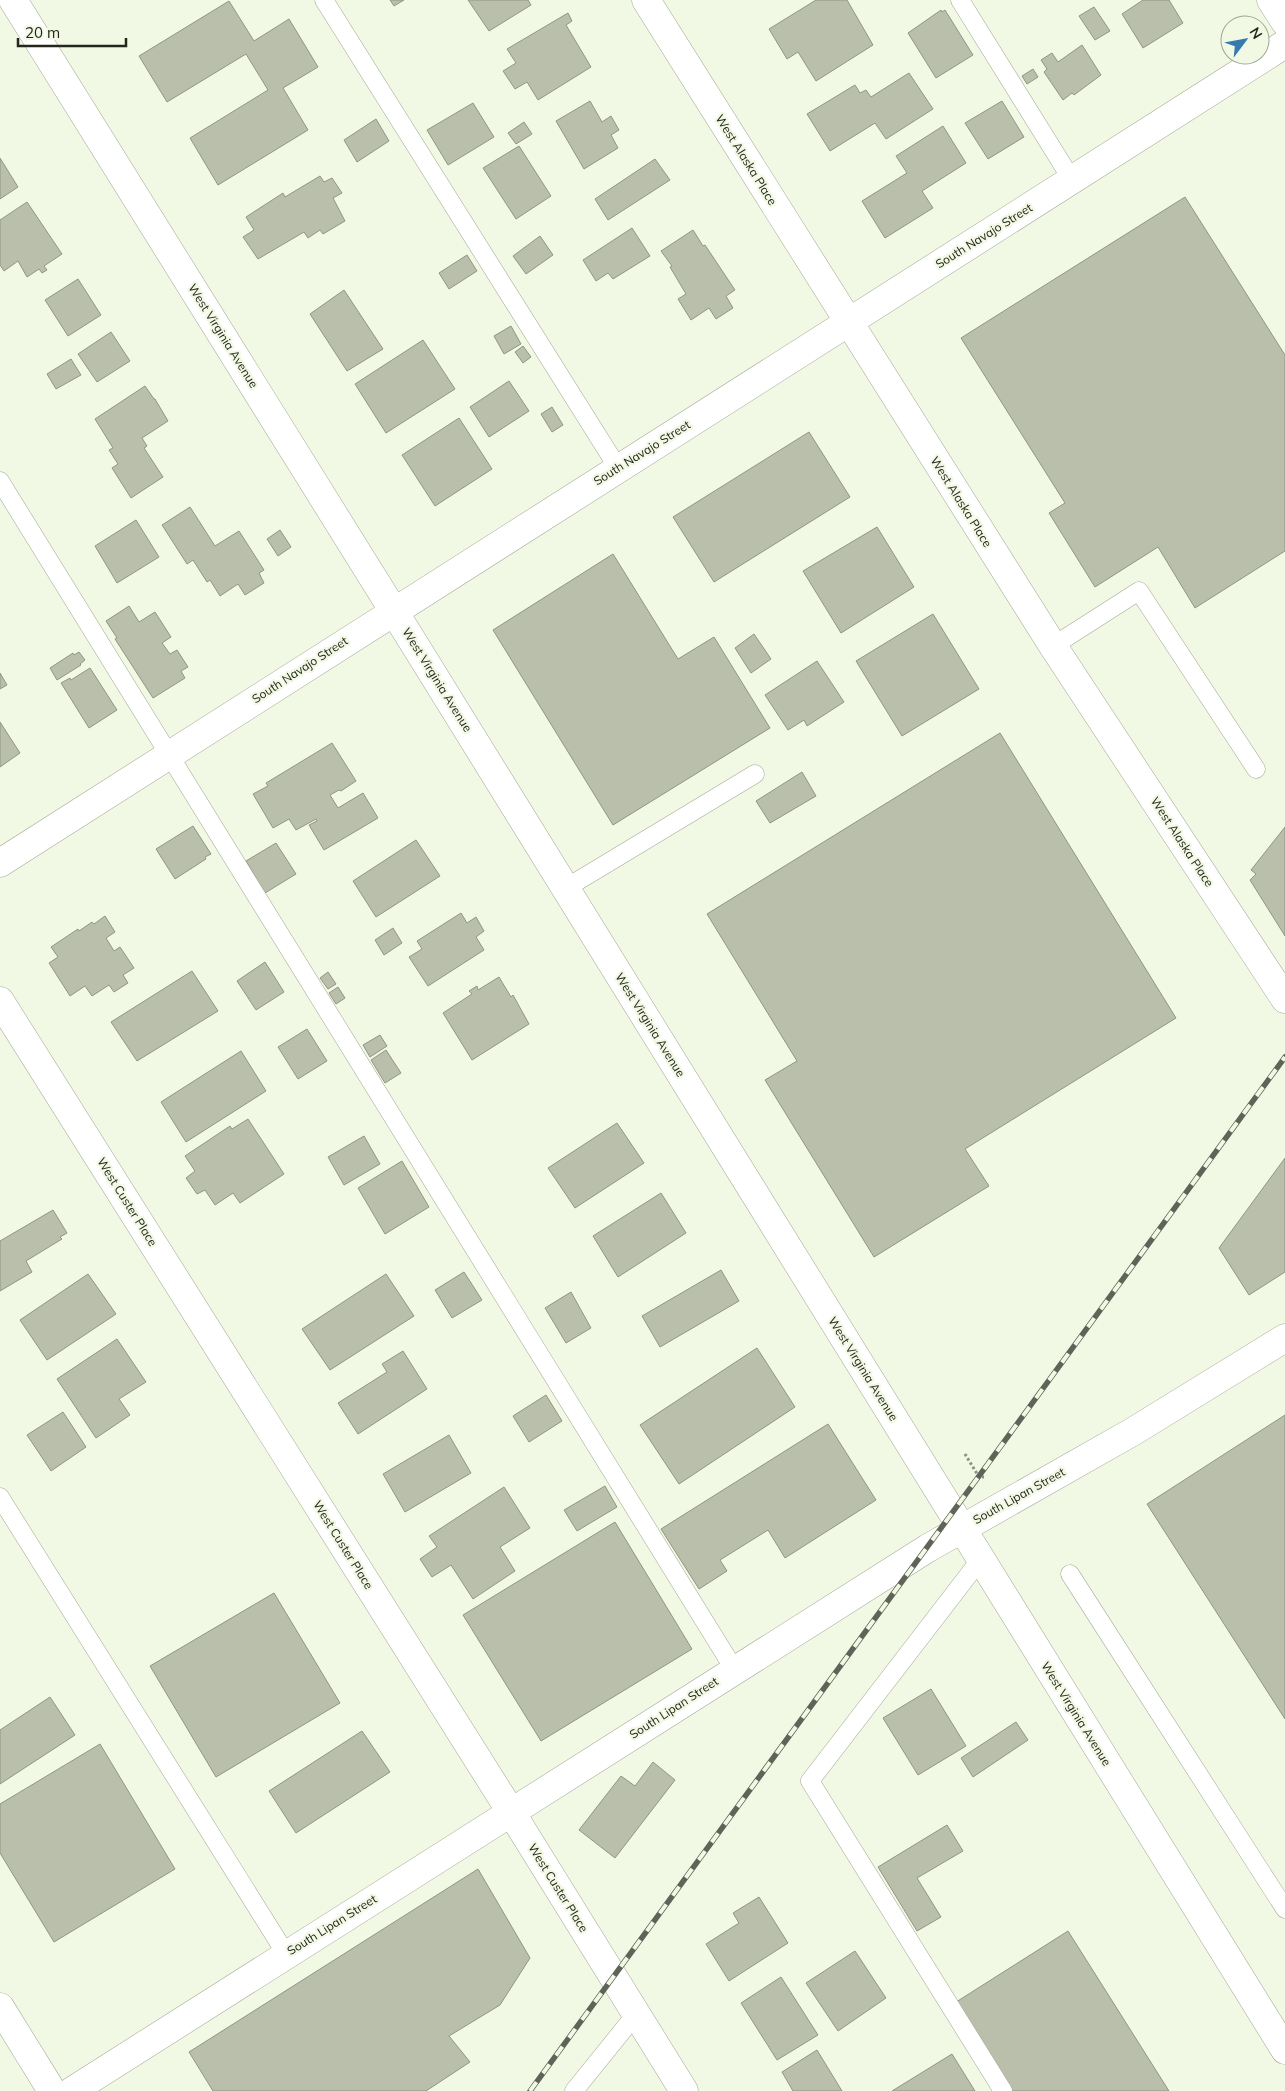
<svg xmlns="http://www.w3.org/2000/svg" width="1285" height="2091" font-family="Mulish,sans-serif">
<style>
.building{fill:#b9bfab;stroke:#909683}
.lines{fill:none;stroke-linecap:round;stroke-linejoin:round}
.service-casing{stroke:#a3a995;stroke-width:19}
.minor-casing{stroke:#a3a995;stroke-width:29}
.tertiary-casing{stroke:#a3a995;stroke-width:29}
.path{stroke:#8d9183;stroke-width:3;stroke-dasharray:2.5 2.5;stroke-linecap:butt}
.service{stroke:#fff;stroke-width:18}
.minor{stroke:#fff;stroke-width:28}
.tertiary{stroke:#fff;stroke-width:28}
.rail-casing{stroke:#606358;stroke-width:5.5}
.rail{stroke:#f1f8e3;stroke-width:4;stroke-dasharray:11;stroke-linecap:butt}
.labels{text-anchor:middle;stroke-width:4.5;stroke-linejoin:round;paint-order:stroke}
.street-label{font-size:12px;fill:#25271f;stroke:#f1f8e3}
</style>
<rect width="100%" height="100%" fill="#f1f8e3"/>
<path class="building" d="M390,0H404L394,6Z
M468,0H528L531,5L489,31Z
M816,0H847L873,45L816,81L798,52L787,59L769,29Z
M1143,0H1169L1183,23L1143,48L1122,14Z
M229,1L254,41L289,19L318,67L283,88L308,130L218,185L190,138L268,90L246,54L167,102L139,56Z
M1094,7L1110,31L1095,40L1079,16Z
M941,10L942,12L945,10L973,55L936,78L908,33Z
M568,13L572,21L566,25L591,67L538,100L527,82L515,89L503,71L516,63L507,49Z
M1082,45L1101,75L1074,95L1072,93L1063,100L1044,72L1047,69L1041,60L1052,53L1058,62Z
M1033,69L1038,77L1027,84L1022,76Z
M909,73L933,109L886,139L875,123L830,151L807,114L855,85L860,93L866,90L871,97Z
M590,101L602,122L611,116L619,130L611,135L618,148L584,169L556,121Z
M1002,101L1024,137L988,159L965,123Z
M473,103L494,137L448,165L427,130Z
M376,119L389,141L357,162L344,140Z
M524,122L532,134L516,144L508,133Z
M943,126L966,163L922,191L933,208L885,238L862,201L907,173L896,156Z
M519,146L551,196L516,219L483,168Z
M0,158L18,187L0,199Z
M655,159L670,180L608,220L595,199Z
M320,176L324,182L332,178L342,193L333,198L345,221L323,234L320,230L308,238L304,232L258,259L243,237L254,230L246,217L283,193L285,197Z
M1185,197L1285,355V551L1195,608L1158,547L1095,587L1049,513L1065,503L961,338Z
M27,202L62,254L44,266L47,270L42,273L39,269L27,277L18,261L4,271L0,265V220Z
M632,228L650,256L613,279L608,273L596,281L583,260Z
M693,230L703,246L705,245L735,290L726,296L733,308L716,319L709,308L691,320L678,299L686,294L670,267L672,266L661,251Z
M540,236L553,255L526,274L513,256Z
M467,255L477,271L449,289L439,273Z
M78,279L101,315L68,336L45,300Z
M344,290L383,349L347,371L310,314Z
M511,326L521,344L504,354L494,336Z
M111,332L130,361L97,382L78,354Z
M423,340L455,389L386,433L355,384Z
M523,346L531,357L523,363L515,352Z
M71,359L81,375L56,389L47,374Z
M509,381L529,411L489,437L470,407Z
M145,386L154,399H155L168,421L142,438L147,446L144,448L163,477L131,498L112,468L118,464L109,450L113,448L95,419Z
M552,407L563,425L552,432L541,414Z
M459,418L492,469L435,506L402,455Z
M809,432L850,497L714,582L673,517Z
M190,507L215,546L239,531L264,570L259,573L264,583L245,595L238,584L220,596L210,580L207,582L193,560L187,564L162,525Z
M136,520L159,557L117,583L95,546Z
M877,527L914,587L841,633L803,571Z
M280,530L291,547L278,556L267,539Z
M613,554L678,659L714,637L770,728L613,825L493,630Z
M129,606L139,622L155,612L171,637L162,643L170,654L177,650L188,667L181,671L185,678L153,698L115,639L117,638L106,621Z
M933,614L979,689L902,736L856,661Z
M754,634L771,659L751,673L735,648Z
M79,652L85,660L80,664L81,665L57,680L50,668L73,653L74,655Z
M817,661L844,702L807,726L804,720L788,730L765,695Z
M90,668L117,710L89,728L61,683L70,678L71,680Z
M0,673L7,685L0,689Z
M0,722L20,753L0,767Z
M1000,733L1176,1018L965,1149L989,1186L874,1257L765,1080L797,1061L707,914Z
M332,743L356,781L341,791L339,790L330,795L338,808L363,793L378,818L324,850L309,825L317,821L316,819L296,830L289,819L273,828L253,794L268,786L266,783Z
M802,772L816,796L770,823L756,801Z
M193,826L211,854L205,857L206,859L175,879L156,849Z
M1285,827V936L1250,880L1256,874L1251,870Z
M416,840L440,876L376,917L353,881Z
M276,843L296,874L265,893L246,861Z
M461,913L467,923L476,917L484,931L476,937L484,950L428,986L409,957L422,949L417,941Z
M105,916L115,932L106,938L114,951L120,947L134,968L123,975L128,983L114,992L109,985L92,996L85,986L70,996L49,963L58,957L51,947L78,929L79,931L92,922L94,924Z
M393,928L402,943L384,955L375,940Z
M265,962L284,992L256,1010L237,981Z
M192,971L218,1011L137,1061L111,1022Z
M328,972L336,984L328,989L320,978Z
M499,977L511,997L513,995L529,1024L472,1060L443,1013L472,994L469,991L477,986L478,990Z
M338,987L345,998L336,1004L329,993Z
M307,1029L327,1061L298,1079L278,1047Z
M380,1035L387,1046L370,1057L363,1045Z
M386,1050L401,1073L385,1083L371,1060Z
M241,1051L266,1091L186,1142L161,1102Z
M248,1119L284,1174L240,1203L233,1193L215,1205L205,1190L197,1194L186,1178L195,1171L185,1156L230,1126L232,1129Z
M617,1123L644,1163L575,1208L548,1168Z
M364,1136L380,1164L344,1185L328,1157Z
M1285,1158V1272L1249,1295L1219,1248Z
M402,1161L429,1207L385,1234L358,1188Z
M661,1193L686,1233L618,1277L593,1236Z
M53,1210L67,1233L60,1237L62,1239L26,1261L32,1272L0,1291V1241Z
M721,1270L739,1301L660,1347L642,1316Z
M464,1272L482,1300L452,1318L435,1290Z
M88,1274L116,1314L47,1360L20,1320Z
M386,1274L414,1316L330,1370L302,1329Z
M571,1292L591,1328L566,1343L545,1308Z
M117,1339L146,1382L119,1399L130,1415L96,1438L57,1379Z
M757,1348L795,1407L679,1484L640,1425Z
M403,1351L427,1389L358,1434L338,1403L387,1372L382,1364Z
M546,1395L562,1421L529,1442L513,1416Z
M63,1412L86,1447L51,1471L27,1435Z
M1285,1415V1719L1147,1504Z
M828,1424L876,1500L785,1558L768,1530L720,1560L727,1571L699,1589L661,1529Z
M449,1435L471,1473L405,1512L383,1474Z
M605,1486L617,1507L577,1531L564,1510Z
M504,1487L530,1528L500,1547L515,1571L473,1599L451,1565L432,1577L420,1559L437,1547L429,1536Z
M615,1522L692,1649L541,1741L463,1615Z
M274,1593L340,1703L216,1777L150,1666Z
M931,1689L966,1746L918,1775L883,1718Z
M50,1697L75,1735L0,1784V1730Z
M1016,1722L1028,1740L973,1777L961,1758Z
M362,1731L390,1772L296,1833L269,1791Z
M100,1744L175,1869L54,1942L0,1853V1804Z
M653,1762L675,1780L615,1858L579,1830L621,1776L635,1786Z
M947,1825L963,1851L917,1878L941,1917L917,1931L878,1867Z
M478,1869L530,1958L500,2005L449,2036L470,2062L426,2091H213L189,2052Z
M759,1897L788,1943L729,1981L706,1944L739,1923L733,1913Z
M1068,1931L1169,2091H1008L953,2004Z
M855,1951L886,1998L838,2031L806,1983Z
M781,1977L818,2035L777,2060L741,2003Z
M817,2050L842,2091H793L782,2072Z
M952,2054L975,2091H892Z"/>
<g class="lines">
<defs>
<path id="service" d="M324,0L618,468
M960,0L1072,180
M0,481L734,1669
M1053,646L1139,591L1256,769
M566,888L755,774
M0,1497L286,1954
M980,1560L810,1781L1003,2091
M1070,1574L1285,1909
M574,2091L636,2014"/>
<path id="minor" d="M646,0L1053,646L1285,999
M1271,0L1285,22
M0,863L1285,44
M0,1001L511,1812L684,2091
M0,2007L52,2091"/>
<path id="tertiary" d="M13,0L413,642L1285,2050
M72,2091L928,1548L1134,1431L1285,1338"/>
</defs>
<use href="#service" class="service-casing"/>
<use href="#minor" class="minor-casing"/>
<use href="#tertiary" class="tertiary-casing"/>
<path class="path" d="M965,1454L979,1477H984"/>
<use href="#service" class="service"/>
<use href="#minor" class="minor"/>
<use href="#tertiary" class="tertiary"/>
<defs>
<path id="rail" d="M530,2091L1285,1057"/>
</defs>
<use href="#rail" class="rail-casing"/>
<use href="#rail" class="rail"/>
</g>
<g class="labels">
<g class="street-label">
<text transform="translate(746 160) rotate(58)" y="4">West Alaska Place</text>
<text transform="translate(984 236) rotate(-32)" y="4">South Navajo Street</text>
<text transform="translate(223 336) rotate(58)" y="4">West Virginia Avenue</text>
<text transform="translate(642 453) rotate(-32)" y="4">South Navajo Street</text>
<text transform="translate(961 502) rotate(58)" y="4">West Alaska Place</text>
<text transform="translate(300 670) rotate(-33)" y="4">South Navajo Street</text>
<text transform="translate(437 680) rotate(58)" y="4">West Virginia Avenue</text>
<text transform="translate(1182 842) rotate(57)" y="4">West Alaska Place</text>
<text transform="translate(650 1025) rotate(58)" y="4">West Virginia Avenue</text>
<text transform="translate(127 1202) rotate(58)" y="4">West Custer Place</text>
<text transform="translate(863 1369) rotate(58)" y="4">West Virginia Avenue</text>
<text transform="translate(1019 1496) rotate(-29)" y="4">South Lipan Street</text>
<text transform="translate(343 1545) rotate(58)" y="4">West Custer Place</text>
<text transform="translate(674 1708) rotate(-33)" y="4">South Lipan Street</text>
<text transform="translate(1076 1714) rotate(58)" y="4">West Virginia Avenue</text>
<text transform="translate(558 1888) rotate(58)" y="4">West Custer Place</text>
<text transform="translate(332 1925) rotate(-32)" y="4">South Lipan Street</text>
</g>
</g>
<g transform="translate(1245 40) rotate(58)"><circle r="24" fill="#f1f8e3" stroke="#9fa495"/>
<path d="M0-4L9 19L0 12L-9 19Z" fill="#357bb0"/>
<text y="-8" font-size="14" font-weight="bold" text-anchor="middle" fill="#25271f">N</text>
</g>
<path d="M18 38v8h108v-8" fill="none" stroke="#25271f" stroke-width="2.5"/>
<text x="25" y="38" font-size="15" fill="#25271f" stroke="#f1f8e3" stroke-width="4" paint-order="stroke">20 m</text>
</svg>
